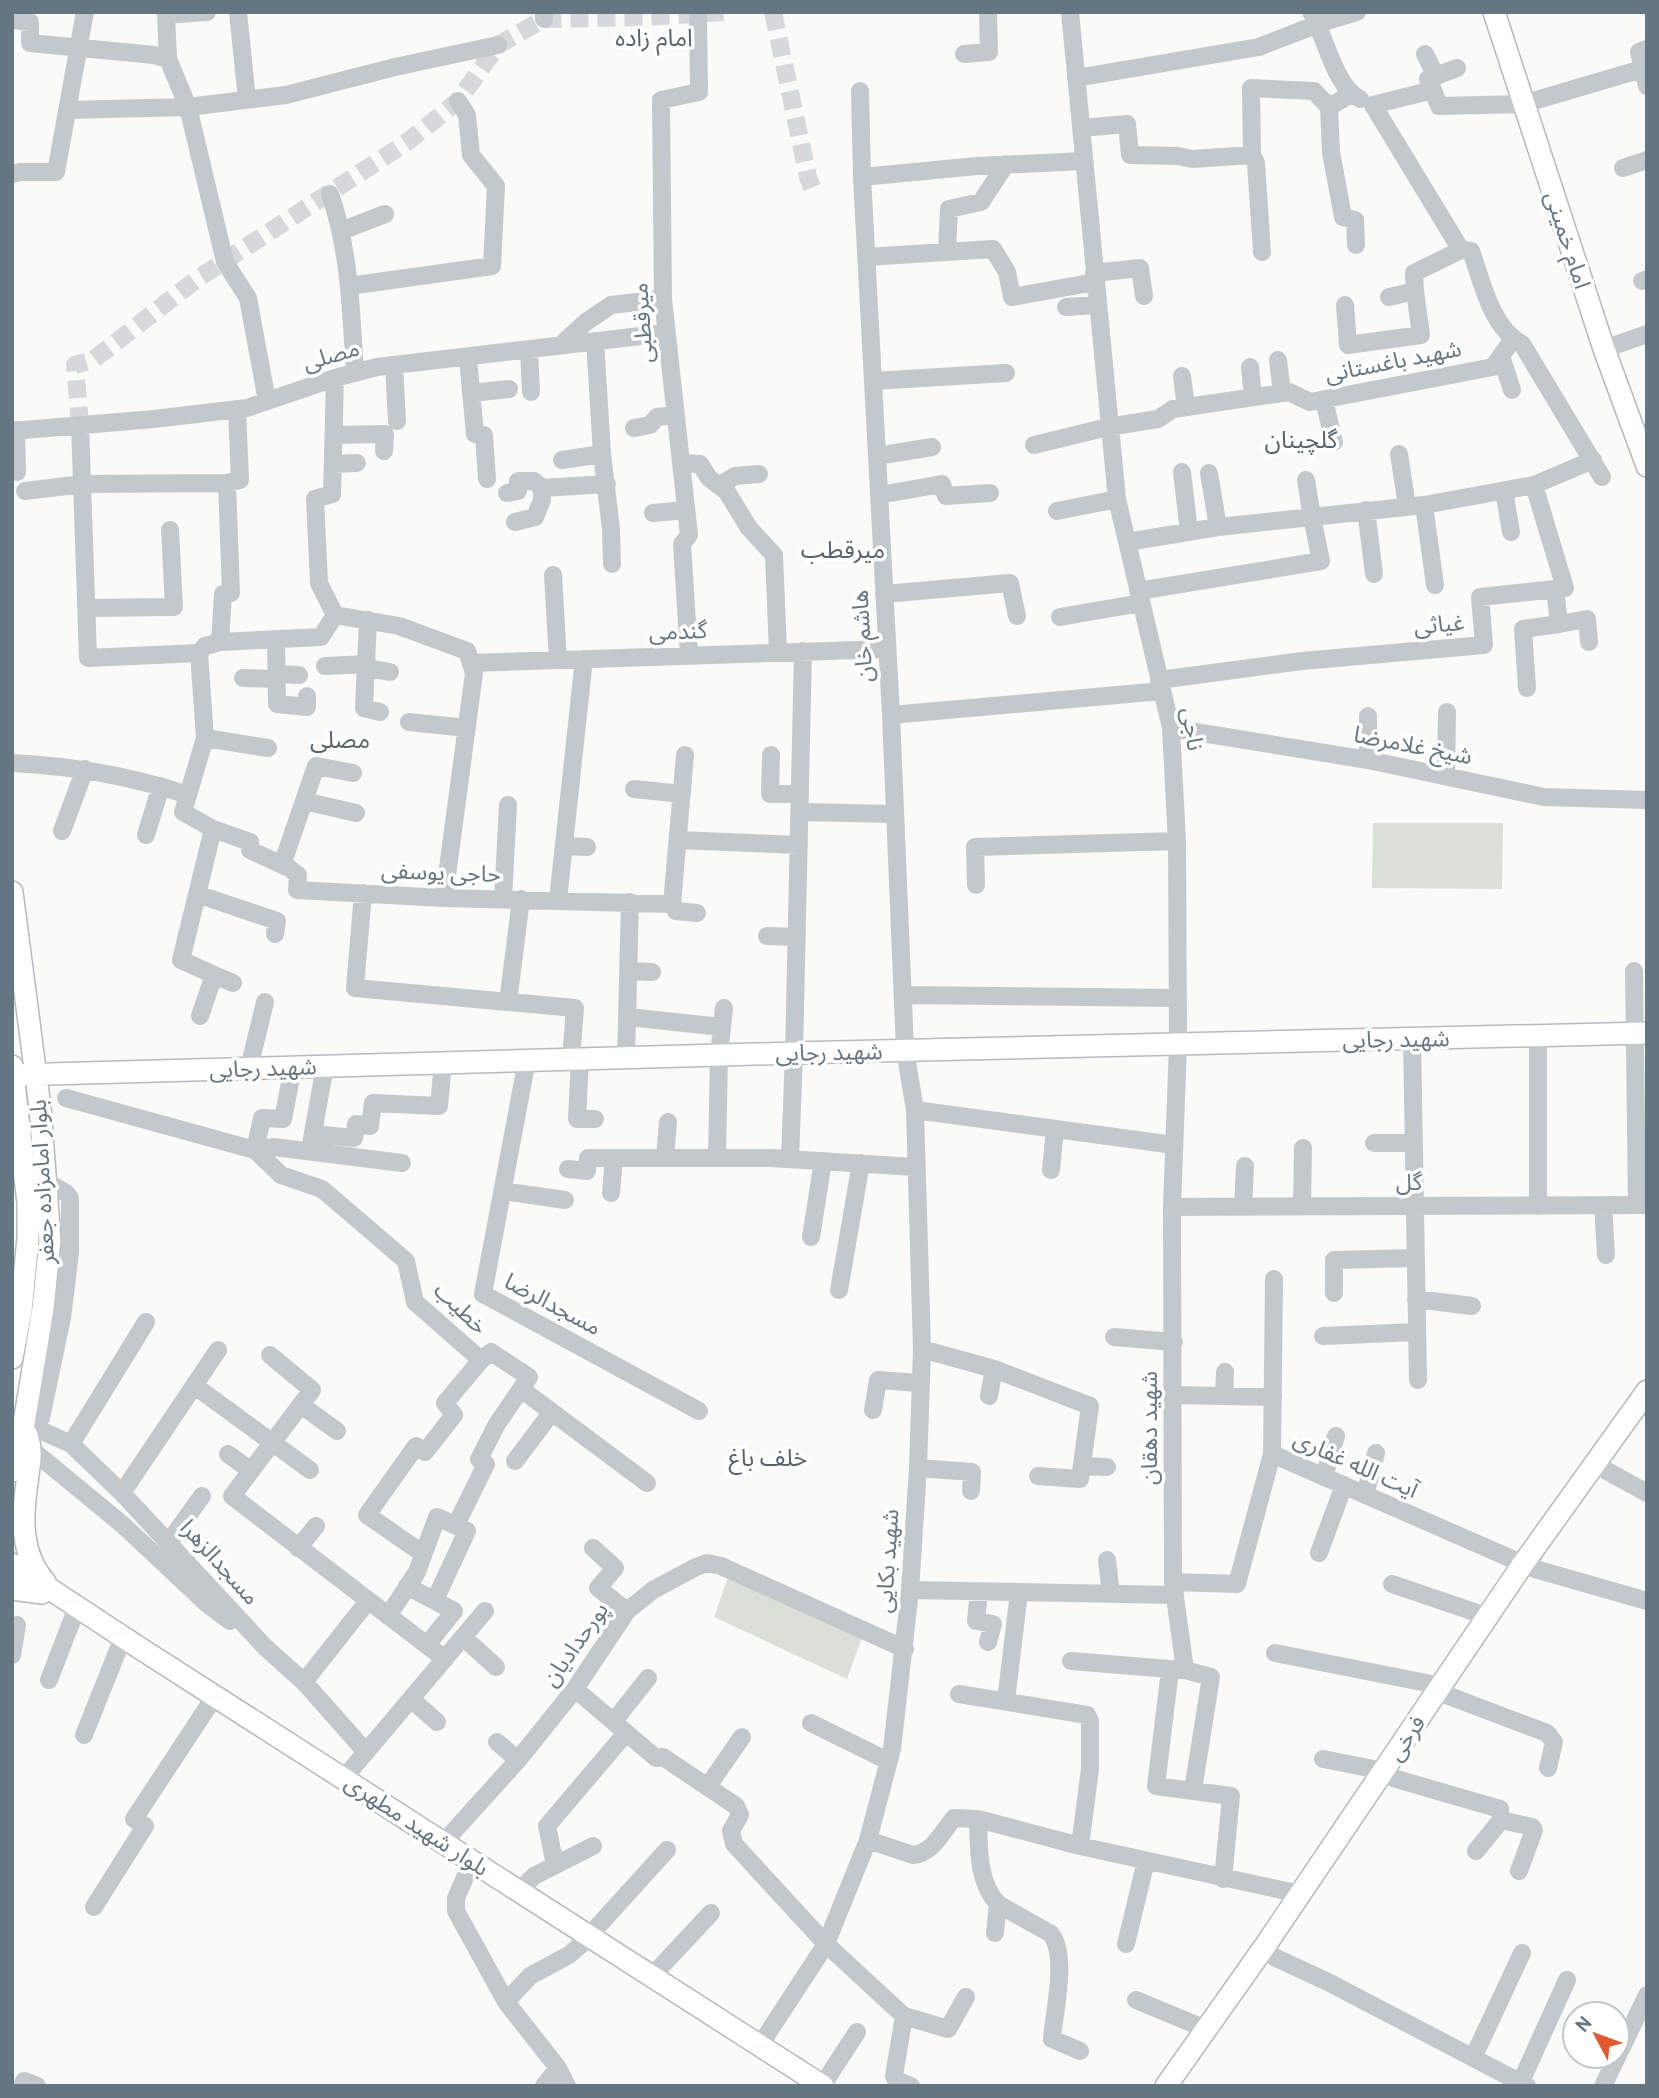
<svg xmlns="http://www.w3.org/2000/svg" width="1659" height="2098" font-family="Overpass,'Noto Sans Arabic',sans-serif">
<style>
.green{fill:#dadfd7}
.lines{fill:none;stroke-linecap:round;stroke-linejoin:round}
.minor-tunnel{stroke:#d5d9db;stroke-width:18;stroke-dasharray:18 9;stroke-linecap:butt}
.major-casing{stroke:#b5babe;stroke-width:24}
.minor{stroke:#c3c8cc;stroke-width:18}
.major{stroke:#fff;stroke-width:21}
.labels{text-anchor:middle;stroke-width:7;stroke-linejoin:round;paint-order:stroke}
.street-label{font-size:23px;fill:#657683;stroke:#fff}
.neighbourhood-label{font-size:24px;fill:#57646e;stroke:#fff}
</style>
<rect width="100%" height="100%" fill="#fafaf8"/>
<path class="green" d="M1373,823H1503L1502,889L1372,888Z
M729,1575L862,1637L847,1679L714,1617Z"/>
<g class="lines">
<path class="minor-tunnel" d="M773,12L808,177L813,190
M80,425L75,365L93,360L197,279L406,143L458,101L498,45L544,19L646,17L725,12"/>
<defs>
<path id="major" d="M1494,12L1604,349L1647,466
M12,892L40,1107L50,1241L43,1309L24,1423L12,1471
M12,1066L28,1203V1238L21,1311L12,1358
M12,1075L794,1053L1647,1033
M27,1435C33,1453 29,1464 27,1483C22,1517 20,1554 45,1582
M12,1564L138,1647L823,2086
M12,1589L42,1593
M1166,2086L1265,1946L1523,1564L1647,1391"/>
</defs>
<use href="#major" class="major-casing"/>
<path class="minor" d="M166,12V15L207,12
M238,12L247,100
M544,12V19
M1070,12L1117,499L1171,728L1177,841L1178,1044L1172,1207L1173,1582L1185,1670L1211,1677L1193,1790
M1311,12C1326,37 1334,86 1360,99
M166,15L168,59
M12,20L30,22V43L154,55L168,59L188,107L225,262L248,298L267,401
M1647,49L1639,52L1647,86
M964,54L989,52L988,12
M1425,54L1436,76
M1076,78L1259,47L1318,24L1357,12
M1433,90L1428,79L1457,68
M1351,94L1329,107L1331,152L1343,217L1355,220L1356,245
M1373,105L1461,250L1471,251C1482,281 1491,328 1522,344L1602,477
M1373,105L1433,90L1439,106L1523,104L1642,69
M67,110L188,107L286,95L395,67L498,45
M1081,128L1127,124L1130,155L1178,156L1192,159L1252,155L1251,88L1314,91L1329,107
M1252,155L1256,163L1262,252
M1623,168L1647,160
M12,174L20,172H56L85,12
M862,177L977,166L1084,161
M330,194C350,251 351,313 355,373
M341,231L385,214
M947,252L949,209L981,202L1006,164
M867,257L993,249L1007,272L1012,297L1095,282
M1094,273L1140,268L1144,296
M1642,281L1647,279
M349,286L492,266L496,186L471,155L467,115L458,101
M1389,297L1415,291L1414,273L1461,250
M1345,305L1348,345L1421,335L1415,291
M1066,307L1097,305
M595,341L602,454L611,529L612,564
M562,344L586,322L611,305L663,299
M529,349L531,392
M1604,349L1647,334
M1501,356L1512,390
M468,358L475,434L484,435L487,479
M1278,360L1282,393
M394,365L397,421
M1250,367L1253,397
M1182,376L1186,407
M873,381L1006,373
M471,393L509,389
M1324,400L1334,442
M80,425L88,658L199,653L205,646L220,642L321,637L335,615
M634,428L650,425L657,417L675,415
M16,430L17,472
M12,431L154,419L247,408L335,378L377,367L666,333
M334,435L385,434L384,451
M1034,445L1108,427L1158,419L1173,409L1289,392L1310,402L1493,367L1513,339
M1399,454L1407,506
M877,456L932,447
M562,460L602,454
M681,463L700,464L709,478L727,492L749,528L774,555L778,652
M333,464L357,463
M1182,472L1189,532
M1209,473L1218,527
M720,485L735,476L759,474
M25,491L83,484L227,483
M1504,491L1511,532
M507,493L518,491V481H534L542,488
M879,495L942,484L946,496L990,493
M1424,505L1435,585
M1366,510L1374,574
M1057,511L1117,499
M653,513L686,510
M515,522L535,517L542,500V488L607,484
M1127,542L1218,527L1312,517L1306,480
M553,575L558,660
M1138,591L1321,561L1312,517L1424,505L1534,485L1593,460
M884,594L1010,583L1017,616
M87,608L174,607L170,530
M335,615L399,626L467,651L474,673L444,898
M335,615L319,583L315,499L332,494L335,378
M1060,617L1141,603
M368,620L364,708L380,712
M1559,624L1587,619L1589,642
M276,639L277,704L307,707V696
M220,642L223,594L231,593L227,483L240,480L237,409
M199,653L205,738L183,812L213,829L181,960L214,975L200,1016
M689,655L682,544L689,535L663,299L661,100L699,92L698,15
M471,663L887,649
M325,666L368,664
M367,668L390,672
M277,674L299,675
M243,678L277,679
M1159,680L1302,661L1484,645L1480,597L1565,588L1534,485
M1527,688L1523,629L1559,624L1555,589
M891,715L1162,691
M409,722L467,728
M1171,728L1368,760L1544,797L1647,800
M205,738L268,748
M771,755L770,794H800
M1368,760V716
M12,763C73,766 131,776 188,795
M1446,776L1447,712
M634,789L682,794
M304,801L356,813
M800,812L895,814
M213,829L250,842V850L289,868L298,875L297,890L444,898L672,904L676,911L697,913
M62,831L85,769
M146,835L161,786
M678,840L799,845
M564,846L587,847
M282,865L316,766L353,773
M976,885L975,847L1177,841
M363,893L355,988L575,1008L571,1059
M197,894L277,921L275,934
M503,899L508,805
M558,900L584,659
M672,904L685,755
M767,936L797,937
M630,971L652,972
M1634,971L1637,1205
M214,975L233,983
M903,995L1177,998
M508,1002L521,899
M628,1017L722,1027
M1412,1038L1418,1380
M626,1058L630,902
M580,1059L577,1119H595
M527,1060L483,1294L699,1411
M249,1068L265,1002
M66,1098L255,1150L262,1118L283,1119L293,1067
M915,1110L1174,1145
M313,1134L354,1138L356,1124L370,1126L373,1103L439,1106L443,1063
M1374,1143H1414
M311,1144L325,1066
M665,1158L668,1122
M717,1158L719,1055L724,1008
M790,1159L794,1053L803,651
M402,1163L274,1147L255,1150L281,1175L322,1189L406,1261L415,1302L481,1360L491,1352L529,1377L521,1389L647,1483
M568,1169L587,1171L588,1158H771L915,1167
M1051,1170L1055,1129
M503,1191L565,1200
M611,1193L614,1158
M1603,1205L1606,1255
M1302,1206L1303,1148
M1538,1206V1035
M1172,1207L1647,1205
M1243,1207L1245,1166
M811,1237L823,1161
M839,1290L861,1163
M1334,1293V1260L1416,1258
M1416,1299L1472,1306
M1323,1336L1416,1332
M1114,1337L1174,1342
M922,1349L994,1369L1090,1406L1080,1479L1038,1476
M270,1355L312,1390L232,1496L445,1659
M195,1386L310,1470
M1174,1395L1273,1397
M989,1396L994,1369
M1224,1396L1225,1372
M301,1405L337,1431
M873,1410L878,1380L920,1383
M24,1423L71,1444L122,1493L265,1647L304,1682L366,1752
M24,1423L41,1418L62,1318L70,1253V1198L66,1193L47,1182
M71,1444L146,1322
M32,1450L123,1525L206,1603L230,1621
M228,1454L251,1471
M1272,1454L1535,1569L1647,1601
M515,1461L552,1412
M1082,1466L1107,1467
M918,1468L972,1472L971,1491
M1607,1471L1647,1493
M1324,1477L1336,1436
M122,1493L218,1350
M1365,1495L1376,1453
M456,1525L486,1464L479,1459L497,1424L521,1389
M169,1542L202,1496
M298,1548L316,1526
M593,1548L615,1568L598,1588L627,1611
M422,1553L367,1515L416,1446L425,1452L454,1415L445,1403L481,1360
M1319,1553L1344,1485
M1107,1560L1111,1594
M1173,1582L1237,1584L1272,1454L1274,1279
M1392,1584L1489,1617
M407,1586L454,1611L427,1645
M910,1590L1174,1595
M979,1592L976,1621L993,1624L988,1642
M388,1616L417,1572L437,1517L467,1531L435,1600
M463,1637L496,1667
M1275,1653L1442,1686
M12,1655L17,1625
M1071,1661L1182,1670
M1170,1670L1156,1786L1231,1796L1223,1879
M49,1680L74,1615
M304,1682L368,1601
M575,1689L656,1758L663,1757L736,1806L740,1815L731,1831L734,1844L826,1944L904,2016L948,2029L966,1997
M959,1694L1087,1715L1090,1721V1769L1080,1846
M1449,1696L1547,1733L1554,1742L1548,1768
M411,1699L437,1722
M1006,1701L1019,1592
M614,1721L648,1678
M811,1723L888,1761
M84,1735L120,1645
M497,1742L518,1760
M1323,1759L1384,1771
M344,1778L485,1611
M1393,1778L1500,1809L1501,1820L1532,1827L1534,1830L1519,1871
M708,1786L742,1737
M978,1819C979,1847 977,1882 998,1904L1051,1934C1068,1956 1054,2012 1052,2039L1080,2051
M868,1840L913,1855C933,1853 942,1832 954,1818L978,1819L1080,1846L1300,1894
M443,1843L518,1760L575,1689L627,1611L653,1590L696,1567L707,1563L721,1566L905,1649
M1476,1851L1501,1820
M555,1865L547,1826L626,1733
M469,1868L456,1898V1911L506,2002L558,2068L567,2086
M519,1891L534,1876L593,1846
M94,1907L145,1826L134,1819L211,1702
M995,1933L998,1904
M588,1937L667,1850
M1126,1944L1146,1861
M1274,1957L1328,1982L1527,2086
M652,1976L711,1913
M1136,2000L1206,2029
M506,2002L530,1976L569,1955L584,1942
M904,2016L894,2076L896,2080L911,2086
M760,2045L826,1944L868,1840L892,1749L910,1590L918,1468L922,1349L915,1110L905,1050L891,715L862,177L860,91
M1473,2058L1522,1953
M22,2086L24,2081L37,2086
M544,2086L558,2068
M822,2086L857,2032
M1519,2086L1567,1980
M1603,2086L1647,1995"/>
<use href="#major" class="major"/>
</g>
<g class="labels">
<g class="street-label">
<text transform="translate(1568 240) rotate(72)" y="8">امام خمینی</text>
<text transform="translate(642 323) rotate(-94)" y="8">میرقطبی</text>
<text transform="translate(331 355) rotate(-16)" y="8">مصلی</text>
<text transform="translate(1393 361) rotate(-11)" y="8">شهید باغستانی</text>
<text transform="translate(1439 624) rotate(-5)" y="8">غیاثی</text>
<text transform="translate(678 631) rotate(-2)" y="8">گندمی</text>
<text transform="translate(862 636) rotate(-93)" y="8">هاشم خان</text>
<text transform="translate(1193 729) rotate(82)" y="8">ناجی</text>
<text transform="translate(1413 745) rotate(11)" y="8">شیخ غلامرضا</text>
<text transform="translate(441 872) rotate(2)" y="8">حاجی یوسفی</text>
<text transform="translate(1396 1039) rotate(-1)" y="8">شهید رجایی</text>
<text transform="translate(829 1052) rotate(-1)" y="8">شهید رجایی</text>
<text transform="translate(263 1068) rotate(-2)" y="8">شهید رجایی</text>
<text transform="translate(42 1182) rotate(-93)" y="8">بلوار امامزاده جعفر</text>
<text x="1409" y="1190">گل</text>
<text transform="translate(553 1304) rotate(28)" y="8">مسجدالرضا</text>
<text transform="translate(461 1308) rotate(44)" y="8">خطیب</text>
<text transform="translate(1149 1428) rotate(-90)" y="8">شهید دهقان</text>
<text transform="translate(1356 1464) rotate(24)" y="8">آیت الله غفاری</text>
<text transform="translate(887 1561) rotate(-86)" y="8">شهید بکایی</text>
<text transform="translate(220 1562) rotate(48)" y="8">مسجدالزهرا</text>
<text transform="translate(575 1644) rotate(-55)" y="8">پورحدادیان</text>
<text transform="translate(1406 1738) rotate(-56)" y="8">فرخی</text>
<text transform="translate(417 1825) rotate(33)" y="8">بلوار شهید مطهری</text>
</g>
<g class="neighbourhood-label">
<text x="654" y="46">امام زاده</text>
<text x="1301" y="448">گلچینان</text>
<text x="843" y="558">میرقطب</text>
<text x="340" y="748">مصلی</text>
<text x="768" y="1466">خلف باغ</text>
</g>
</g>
<rect width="1659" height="2098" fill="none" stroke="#657683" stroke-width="28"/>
<g transform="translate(1596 2035) rotate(311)"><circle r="33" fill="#ffffff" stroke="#c1c8cd" stroke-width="2"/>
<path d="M0-5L12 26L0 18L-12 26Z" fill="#e4572e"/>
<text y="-10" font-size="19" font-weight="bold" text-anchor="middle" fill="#657683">N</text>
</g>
</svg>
